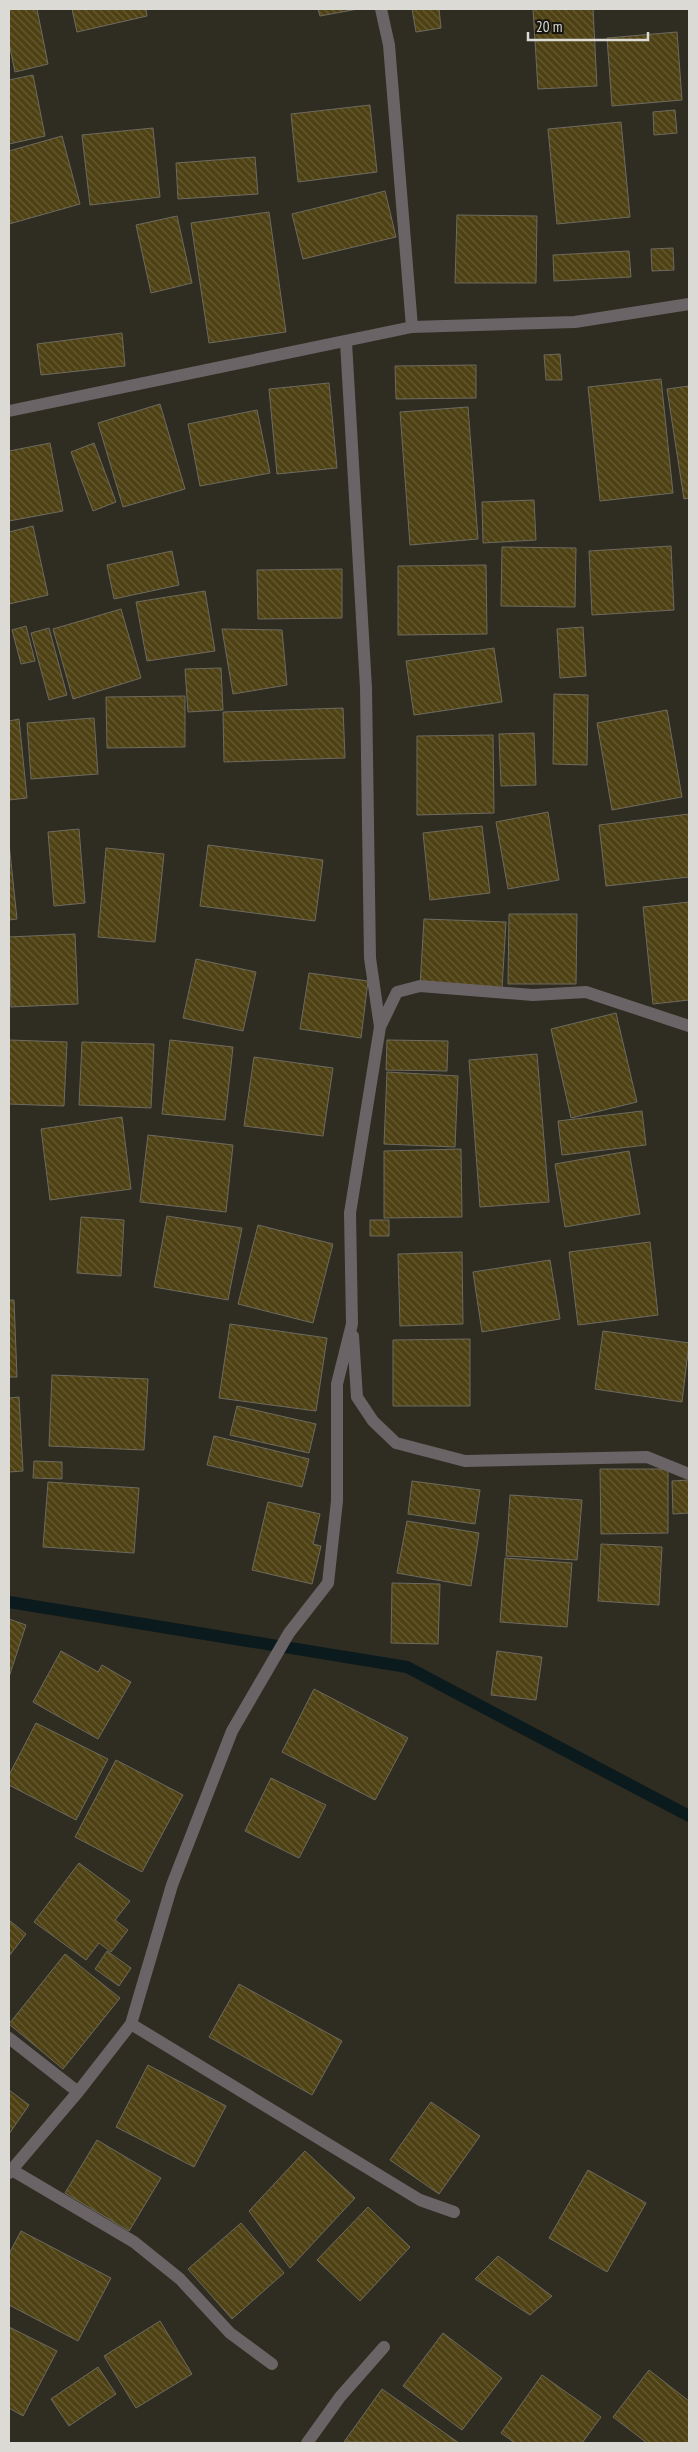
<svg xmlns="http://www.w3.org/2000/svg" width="698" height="2452" font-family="'PT Sans Narrow',sans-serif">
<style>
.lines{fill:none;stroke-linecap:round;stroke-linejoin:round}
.stream{stroke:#0b1a1c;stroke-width:12}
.building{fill:url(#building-back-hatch);stroke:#6d6a5f}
.street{stroke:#6a6466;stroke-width:12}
</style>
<defs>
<pattern id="building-back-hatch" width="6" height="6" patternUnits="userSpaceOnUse" patternTransform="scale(1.25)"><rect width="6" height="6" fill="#4e4114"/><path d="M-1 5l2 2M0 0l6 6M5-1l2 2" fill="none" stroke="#675c35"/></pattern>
</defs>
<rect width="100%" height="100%" fill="#2f2c22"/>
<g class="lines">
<path class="stream" d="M9,1602L407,1667L689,1816"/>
</g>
<path class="building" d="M9,9H37L48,64L15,72L9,43Z
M72,9H146L147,16L77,32Z
M318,9H358L320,16Z
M412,9H439L441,28L416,32Z
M533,9H593L597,86L538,89Z
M677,32L682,100L612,106L607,38Z
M33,75L45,136L9,144V80Z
M370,105L377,172L298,182L291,114Z
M675,110L677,133L654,135L653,112Z
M621,122L630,217L557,224L548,129Z
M153,128L160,197L90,205L82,135Z
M62,136L80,204L9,224V151Z
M255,157L258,194L178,199L176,163Z
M385,191L396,237L303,259L292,214Z
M269,212L286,332L209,343L191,223Z
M457,215L537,216L536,283H455Z
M177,216L192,283L151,293L136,225Z
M673,248L674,270L652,271L651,249Z
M629,251L631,277L554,281L553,255Z
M122,333L125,366L41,375L37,344Z
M560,354L562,380H546L544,355Z
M476,365V398L396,399L395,366Z
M661,379L673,493L600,501L588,387Z
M329,383L337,468L277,474L269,389Z
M689,386V498L684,499L667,389Z
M160,404L185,489L123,507L98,423Z
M468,407L478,539L410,545L400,412Z
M257,410L270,473L200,486L188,424Z
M50,443L63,511L9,521V451Z
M94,443L116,502L93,511L71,452Z
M534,500L536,540L483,543L482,502Z
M33,526L48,595L9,604V532Z
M671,546L674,610L592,615L589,551Z
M502,547L576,548L575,607L501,606Z
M172,551L179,585L114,599L107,565Z
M486,565L487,634L398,635V566Z
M342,569V618L258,619L257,570Z
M205,591L215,651L147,661L136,602Z
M121,609L141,678L73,699L53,629Z
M26,626L35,661L21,664L12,630Z
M583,627L586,676L560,678L557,629Z
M49,628L67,695L49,700L31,633Z
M222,629L282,630L287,685L233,694Z
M494,648L502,702L414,715L406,661Z
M221,668L223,710L188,712L185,669Z
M554,694L588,695L587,765L553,764Z
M185,696V747L107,748L106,697Z
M343,708L345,758L224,762L223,712Z
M667,710L682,797L612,810L597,723Z
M94,718L98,774L31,779L27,723Z
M19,719L27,798L9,800V721Z
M534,733L536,785L501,786L499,734Z
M493,735L494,813L417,815V736Z
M548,812L559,880L508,889L496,822Z
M689,814V877L606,886L599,825Z
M482,826L490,893L430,900L423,833Z
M79,829L85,903L54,906L48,832Z
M9,843L17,919L9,920Z
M208,845L323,860L315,921L200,906Z
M106,848L164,854L155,942L98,937Z
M689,902V1000L653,1004L643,907Z
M509,914H577L576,984H508Z
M424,919L506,922L502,989L420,986Z
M75,934L78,1004L11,1007L9,937Z
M196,959L256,972L243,1031L183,1018Z
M309,973L368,981L361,1038L300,1029Z
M616,1013L637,1102L571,1118L551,1029Z
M9,1040L67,1042L64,1106L9,1104Z
M170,1040L233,1047L225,1120L162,1114Z
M387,1040L448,1041L447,1071L386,1070Z
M82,1042L154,1044L151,1108L79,1105Z
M537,1054L549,1202L480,1207L469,1060Z
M254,1057L333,1068L323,1136L244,1126Z
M387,1072L458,1076L455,1147L384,1144Z
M642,1111L646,1145L562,1155L558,1121Z
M122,1117L131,1189L50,1200L41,1129Z
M148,1135L233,1145L226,1212L140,1202Z
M461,1149L462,1217L384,1218V1151Z
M629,1151L640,1214L565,1227L555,1164Z
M167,1216L242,1228L228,1300L154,1287Z
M81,1217L124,1220L121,1276L77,1273Z
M370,1220H389V1236H370Z
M258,1225L333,1244L313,1323L238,1304Z
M650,1242L658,1315L578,1325L569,1252Z
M462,1252L463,1324L400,1326L398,1254Z
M550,1260L560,1319L482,1332L473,1272Z
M9,1300H14L17,1377H9Z
M230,1324L327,1338L316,1411L219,1398Z
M603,1331L689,1343L682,1402L595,1389Z
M470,1339V1406H393V1340Z
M52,1375L148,1379L144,1450L49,1446Z
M19,1397L23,1471L9,1472V1398Z
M237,1406L316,1424L309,1453L230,1435Z
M214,1436L309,1459L302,1487L207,1465Z
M34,1461L62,1462V1479L33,1478Z
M600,1469H668V1533L601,1534Z
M689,1480V1513L673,1514L672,1481Z
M412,1481L480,1490L475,1524L408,1514Z
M48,1482L139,1488L134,1553L43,1547Z
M510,1495L582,1500L577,1560L506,1556Z
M268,1502L320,1514L313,1544L321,1546L312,1584L252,1570Z
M407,1521L479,1533L471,1586L397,1573Z
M601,1544L662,1547L659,1605L598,1601Z
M505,1558L572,1563L567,1627L500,1622Z
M392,1583L440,1584L438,1644L391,1643Z
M9,1619L26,1625L9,1677Z
M61,1651L98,1672L102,1665L131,1682L98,1739L33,1702Z
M497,1651L542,1657L536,1700L491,1695Z
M314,1689L408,1738L375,1800L282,1752Z
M36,1723L108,1759L76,1820L9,1785V1775Z
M116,1760L183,1795L142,1872L75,1837Z
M271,1778L326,1805L299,1858L245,1831Z
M79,1863L130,1901L115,1920L128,1930L111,1952L99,1943L86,1960L34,1922Z
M9,1920L26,1934L9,1956Z
M107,1951L131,1968L119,1986L95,1969Z
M65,1954L120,1998L63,2069L9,2024Z
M239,1984L342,2041L312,2095L209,2037Z
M148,2065L226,2106L194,2167L116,2127Z
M9,2090L29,2105L9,2134Z
M431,2102L480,2136L439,2194L390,2160Z
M97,2140L161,2178L129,2231L65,2193Z
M305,2151L355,2198L290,2268L249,2211Z
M588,2170L646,2203L607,2272L549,2238Z
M368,2207L410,2247L360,2301L317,2260Z
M241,2223L284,2273L232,2319L188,2269Z
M21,2231L111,2278L78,2341L9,2305V2254Z
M498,2256L552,2296L530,2315L475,2279Z
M160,2321L192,2374L136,2408L104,2356Z
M9,2327L57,2351L23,2416L9,2408Z
M443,2333L502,2378L462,2430L403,2386Z
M98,2367L116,2394L69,2426L51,2399Z
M649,2370L689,2401V2443H647L613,2417Z
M542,2375L601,2417L582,2443H515L501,2433Z
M382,2389L459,2443L344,2442Z"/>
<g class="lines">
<path class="street" d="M381,9L389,45L412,327
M9,411L412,327L575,322L689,304
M380,1027L397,992L420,986L533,995L586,992L689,1026
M353,1336L357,1397L373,1421L396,1443L465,1461L647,1457L689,1474
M131,2024L420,2200L454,2212
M9,2038L78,2092
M12,2170L134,2242L180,2279L230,2333L272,2364
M9,2173L78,2092L131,2024L172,1885L232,1731L289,1633L328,1583L337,1501V1384L352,1324L350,1213L380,1027L370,958L366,688L346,342
M307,2443L340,2397L384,2347"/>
</g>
<rect width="698" height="2452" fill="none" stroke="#dcdad4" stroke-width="20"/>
<path d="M528 32v8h120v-8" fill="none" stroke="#dcdad4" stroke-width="2.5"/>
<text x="536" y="32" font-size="15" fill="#dcdad4" stroke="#161510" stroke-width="4" paint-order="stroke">20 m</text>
</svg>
